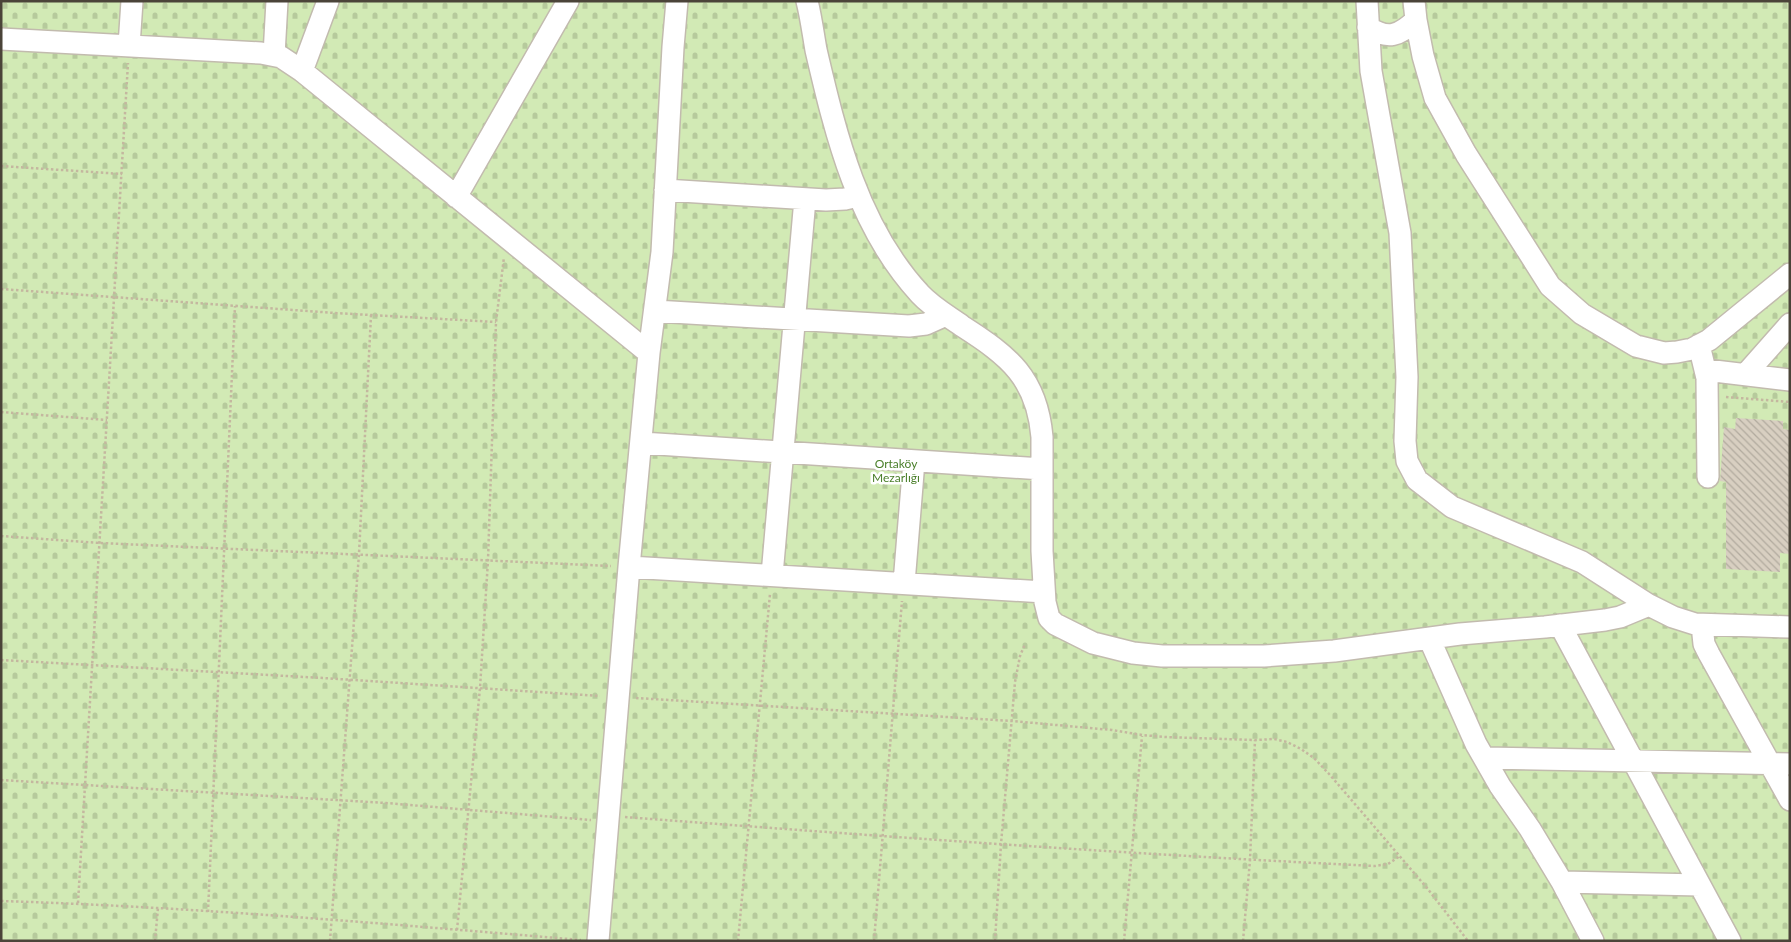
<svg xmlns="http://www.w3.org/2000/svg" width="1791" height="942" font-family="Lato,sans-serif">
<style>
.cemetery{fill:url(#cemetery-stones)}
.building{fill:url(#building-back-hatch)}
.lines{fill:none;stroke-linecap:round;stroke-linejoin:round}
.minor-casing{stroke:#c2bbae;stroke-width:24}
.path{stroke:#c4b79f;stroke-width:2.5;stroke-dasharray:2.5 2.5;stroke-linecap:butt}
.minor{stroke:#fff;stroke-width:21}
.labels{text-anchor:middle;stroke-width:5;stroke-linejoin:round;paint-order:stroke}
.park-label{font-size:12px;fill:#4a7f2a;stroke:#fff}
</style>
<defs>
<pattern id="cemetery-stones" width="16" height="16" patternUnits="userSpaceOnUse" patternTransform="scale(1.25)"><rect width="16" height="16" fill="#d2eab5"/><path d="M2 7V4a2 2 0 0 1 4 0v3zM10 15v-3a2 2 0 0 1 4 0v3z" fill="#b6ca9c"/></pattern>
<pattern id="building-back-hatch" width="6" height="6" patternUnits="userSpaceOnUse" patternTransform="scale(1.25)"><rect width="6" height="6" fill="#d8cfc1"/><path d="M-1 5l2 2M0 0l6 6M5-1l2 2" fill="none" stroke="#b1aa9e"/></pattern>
</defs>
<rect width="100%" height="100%" fill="#f6f3ec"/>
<path class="cemetery" d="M1,1H1790V941H1Z"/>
<path class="building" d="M1736,418L1783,421V429L1790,430V554L1780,553V572L1726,569V482L1720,481L1724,427L1735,429Z"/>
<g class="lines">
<defs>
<path id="minor" d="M807,1C811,17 813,33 816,50C836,136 858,227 920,294C932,307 948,316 962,326C1009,356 1037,378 1042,437V551L1045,602L1049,618L1055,624L1093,643L1133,653L1162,656H1264L1334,651L1460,634L1545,627L1605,620L1620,617L1649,605
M1367,1L1371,71L1400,233L1407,377L1405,441L1407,461L1417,480L1452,507L1582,562L1649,605L1673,617L1695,624L1790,627
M1414,1L1416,20L1423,56L1435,98L1466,154L1550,286L1582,314L1636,346L1664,353L1677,352L1692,349L1709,340L1790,274
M1368,27C1388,40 1399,36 1416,20
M1,39L261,53L281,57L302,71L649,353
M129,46L132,1
M274,55L277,1
M302,71L328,1
M665,190L826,200L845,199L858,196
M456,197L568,1
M655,311L909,326L926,324L946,315
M1699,345L1707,378L1708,477
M1706,370L1790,380
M1745,375L1790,324
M642,443L1042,469
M629,567L1044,592
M772,575L805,199
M904,583L914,461
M1560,625L1730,941
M1702,625L1704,644L1709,654L1790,800
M1429,638L1476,744L1500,786L1530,829L1562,882L1593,941
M1484,758L1790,764
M1562,882L1700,885
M598,941L629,567L649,353L662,252L673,47L677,1"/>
</defs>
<use href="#minor" class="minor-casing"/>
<path class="path" d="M1,166L122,174
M1,289L335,313L496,322
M1726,397L1790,402
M1,412L107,420
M1,536L100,543L611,566
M1,660L323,678L600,696
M636,698L1012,721L1112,730L1142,735L1165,737L1255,740L1274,739L1287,742L1301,749L1314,758L1330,775L1427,888L1468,941
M1,780L386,803L591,820
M625,817C875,836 1125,854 1375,866L1388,864L1400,856
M1,901C195,907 388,924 581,940
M78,903L128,63
M208,912L235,306
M457,930L480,688L488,560L496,322L504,257
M155,941L158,908
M330,941L359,554L371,315
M738,941L770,594
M874,941L902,601
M995,941L1001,844L1015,682L1020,656L1025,644
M1124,941L1142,736
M1243,941L1250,860L1255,740"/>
<use href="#minor" class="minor"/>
</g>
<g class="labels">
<g class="park-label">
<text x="896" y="468">Ortaköy<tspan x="896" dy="14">Mezarlığı</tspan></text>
</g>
</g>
<rect width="1791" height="942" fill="none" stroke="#4b4439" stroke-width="5"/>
</svg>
